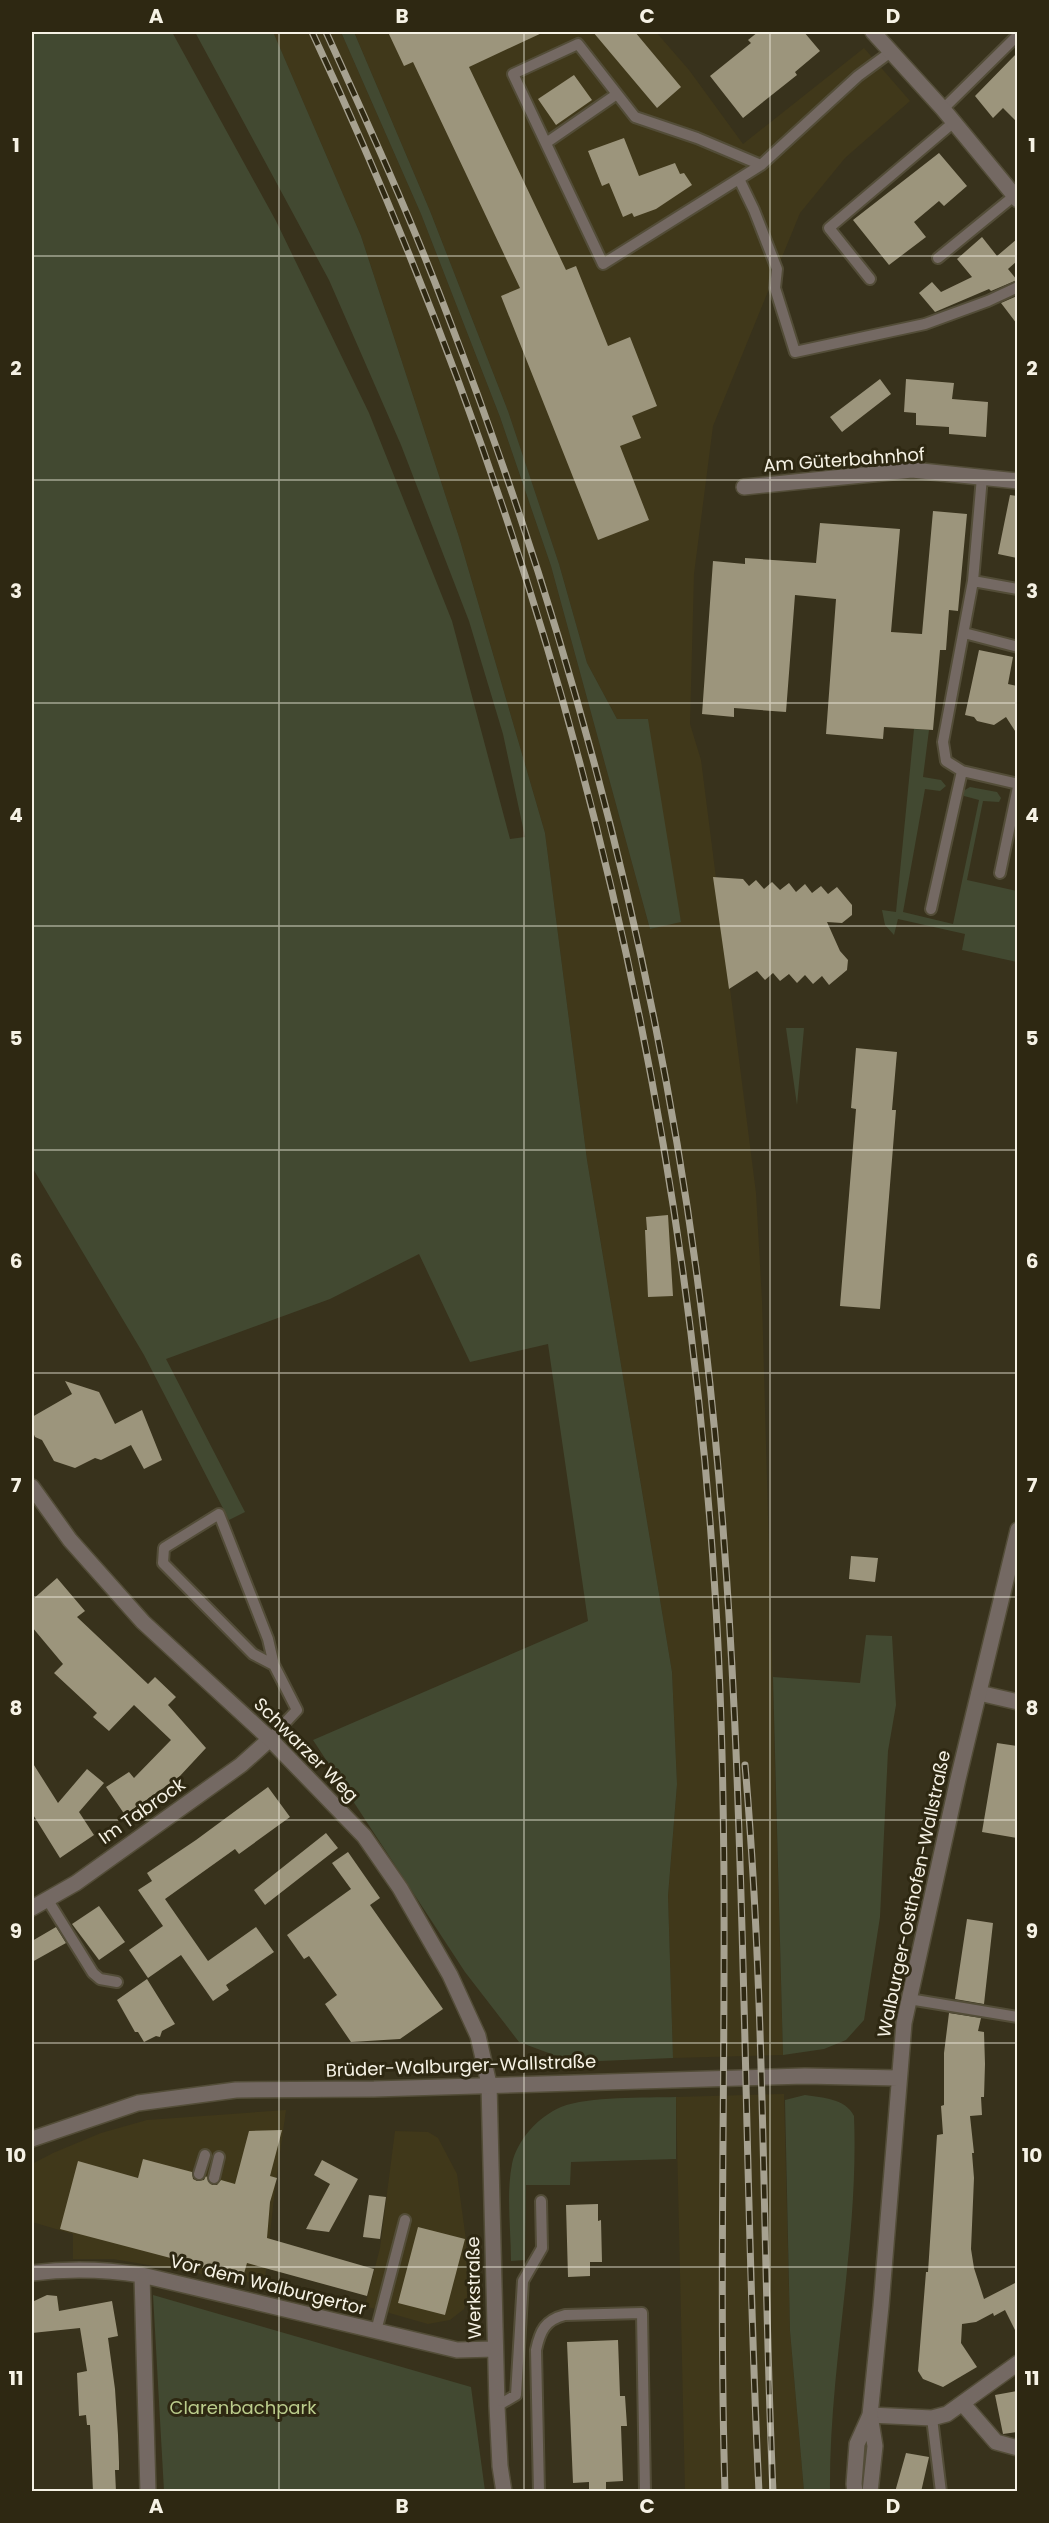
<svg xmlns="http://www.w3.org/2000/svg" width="1049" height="2523" font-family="Poppins,sans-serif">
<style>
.built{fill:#40381a}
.green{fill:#424931}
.building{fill:#9c957c}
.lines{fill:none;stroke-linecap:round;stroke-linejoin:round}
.service-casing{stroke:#534d38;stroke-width:14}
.minor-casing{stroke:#534d38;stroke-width:18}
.tertiary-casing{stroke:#534d38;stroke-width:18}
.service{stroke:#746963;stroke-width:10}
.minor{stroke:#746963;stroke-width:15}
.tertiary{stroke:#746963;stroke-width:15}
.rail-casing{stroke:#a6a190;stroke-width:7}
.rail{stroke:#2e2812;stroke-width:4.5;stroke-dasharray:14;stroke-linecap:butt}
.grid{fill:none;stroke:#f6f2e5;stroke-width:1.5;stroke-opacity:0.55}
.labels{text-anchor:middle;stroke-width:6;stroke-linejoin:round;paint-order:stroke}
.street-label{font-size:18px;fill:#f6f2e5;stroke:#2e2812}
.park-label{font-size:18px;fill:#bbcc8c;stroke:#2e2812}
.neatline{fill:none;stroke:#f6f2e5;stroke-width:2}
.grid-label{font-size:20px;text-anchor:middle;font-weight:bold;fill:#f6f2e5}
</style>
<rect width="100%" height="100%" fill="#38321c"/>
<path class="built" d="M273,32H341L421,214L500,417L551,566L650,929L681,921L617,719L587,663L559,564L508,411L430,211L354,32H656L689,70L743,144L864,48L910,101L845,158L800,213L713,426L694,574L690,724L701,760L756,1193L762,1301L783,2055L673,2058L668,1896L677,1784L672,1672L587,1160L545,833L459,537L361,236Z
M784,2094L790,2331L804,2491H685L676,2097Z
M286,2110L275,2188L265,2280L254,2283L113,2259H73V2234L32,2222V2164L53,2153L101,2133L147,2120Z
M395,2131L428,2132L438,2138L457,2174L466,2240L467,2299L464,2309L450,2320L428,2324L365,2306L380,2248Z"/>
<path class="green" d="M32,32H172L276,221L369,413L452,621L510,839L525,837L503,734L469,621L401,445L329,280L195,32H273L274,34L361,236L459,537L545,833L587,1160L672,1672L677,1784L668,1896L673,2058L599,2061L554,2055L519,2042L465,1972L313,1740L588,1621L548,1344L470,1362L419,1254L330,1299L166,1359L245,1512L229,1520L144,1355L32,1167Z
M341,32H354L430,211L508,411L559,564L587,663L617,719H648L681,922L650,929L551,566L500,417L421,214Z
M914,729L929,730L923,777L941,780L946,786L940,791L925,789L903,912L953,924L979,800L964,796L963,791L970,787L997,792L1001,798L999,802L983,801L967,880L1017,891V962L962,950L965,934L898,919L894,935L885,925L882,910L896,912Z
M786,1028H804L797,1105Z
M866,1635L892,1636L896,1705L888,1751L880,1917L864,2020L846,2040L824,2049L783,2055L773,1677L860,1683Z
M805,2095C823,2098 845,2098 854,2116C859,2242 829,2366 830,2491H804L790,2331L785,2100Z
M676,2097V2159L571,2162L570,2185H526L525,2260L511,2261C511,2229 506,2195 512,2164C517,2140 538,2117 561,2107C589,2096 645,2098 676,2097Z
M153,2295L471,2387L485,2491H164Z"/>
<path class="building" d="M388,32H544L469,67L566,270L576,266L608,346L630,337L657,406L632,416L641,438L620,446L649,520L598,540L501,296L520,288L413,62L404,66Z
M593,32H635L681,87L657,108Z
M758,32H804L820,51L795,72L797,75L743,118L710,76L751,43L748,40Z
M1017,53V122L1003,108L993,118L975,96Z
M574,75L592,100L556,125L538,99Z
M624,138L639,176L675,163L680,174L684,173L692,185L656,209L634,217L632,213L623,217L609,183L602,186L588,151Z
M939,153L967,186L944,206L939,201L914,222L926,237L889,265L853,220Z
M982,237L997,256L1017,239V261L1008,269L1017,280L991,291L989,289L935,312L919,293L932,282L941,292L972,277L957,259Z
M1017,296V324L1001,303Z
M880,379L891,394L842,432L830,417Z
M906,379L954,383L952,399L988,402L986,437L949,434V427L916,425V413L904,412Z
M1010,495L1017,496V558L998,554Z
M933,511L967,514L958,611L949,610L946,650H940L933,730L884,727L883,739L826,734L836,599L795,595L786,712L734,708V717L702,714L713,561L745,564V558L816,563L820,523L900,529L891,632L922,634Z
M979,650L1013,657L1008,684L1017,686V734L1006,717L994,725L977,721L974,717L965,715Z
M713,877L743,879L749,886L756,880L764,889L772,882L780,890L789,883L796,892L805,884L812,893L821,886L828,894L837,887L852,905V915L842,923L827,922L840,951L848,960L847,970L829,985L822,976L813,984L805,975L797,983L789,974L780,981L773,973L765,980L757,971L729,989Z
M856,1048L897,1052L892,1110H896L880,1309L840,1306L856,1109L851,1108Z
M668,1215L673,1296L648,1297L645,1230H647L646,1217Z
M65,1381L99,1392L115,1424L142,1410L162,1460L144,1469L131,1445L101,1460L95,1458L75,1468L54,1461L42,1440L35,1437L32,1430V1417L72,1394Z
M851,1556L878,1558L875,1582L849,1579Z
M57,1578L85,1611L77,1617L148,1684L155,1677L176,1697L168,1705L206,1748L179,1777L125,1815L106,1787L129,1772L134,1778L171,1740L134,1705L109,1731L93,1717L97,1713L54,1673L63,1664L32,1627V1600Z
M997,1743L1017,1746V1838L982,1832Z
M32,1762L58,1803L87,1769L104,1783L79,1812L94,1835L60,1858L32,1813Z
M268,1787L290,1817L239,1854L235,1849L165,1899L208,1961L256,1927L274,1952L226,1985L229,1990L213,2001L181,1955L148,1978L129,1950L163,1926L138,1890L152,1881L147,1873L196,1840Z
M326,1833L338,1848L265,1905L254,1890Z
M348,1852L380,1898L370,1905L443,2009L400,2039L351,2042L325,2004L337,1995L309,1956L304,1959L287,1935L351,1889L332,1863Z
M99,1906L125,1942L99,1960L72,1924Z
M967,1919L993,1923L984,2004L955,1999Z
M56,1927L66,1943L32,1962V1941Z
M147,1979L175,2024L162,2031L160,2037L156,2036L144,2042L138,2032H135L117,2000Z
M949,2013L981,2018L978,2031L984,2032L985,2064L984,2097H981L982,2115L970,2116L974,2153H972L974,2178L971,2249L974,2268L984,2299L1017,2282V2334L1005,2310L994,2316L993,2313L976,2322L962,2324L961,2343L977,2367L943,2387L923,2379L918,2371L926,2272H928L937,2135L943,2134L941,2106L944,2105V2053Z
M282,2130L270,2176L277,2178L270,2202L267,2238L374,2269L367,2296L247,2263L243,2277L60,2229L78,2161L138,2178L143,2159L192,2172L193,2179L197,2181L204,2180L206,2176L212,2185H217L221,2180L235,2184L249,2131Z
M322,2160L358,2179L329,2232L306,2229L330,2184L314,2175Z
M369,2195L386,2197L380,2239L363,2237Z
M598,2204V2221L601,2220L602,2262H590V2276L568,2277L566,2205Z
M418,2227L465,2239L445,2315L398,2303Z
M47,2295L57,2296L59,2311L112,2301L118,2336L108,2338L115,2389L118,2435L119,2462V2470H115L116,2492H93L90,2425H87L86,2415L79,2416L77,2373L87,2371L80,2328L32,2333V2302Z
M618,2340L620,2396H625L627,2426H621L623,2481L606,2482V2492H589V2482L573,2483L567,2342Z
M1017,2391V2432L1003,2434L995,2395Z
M906,2453L929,2457L921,2492H895Z"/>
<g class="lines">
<defs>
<path id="service" d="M943,109L1018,35
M546,143L617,94
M761,165L697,138L635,117L578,44L513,74L603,264L761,165L858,76L892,51
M739,179L754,210L777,269L775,288L795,352L925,324L988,301L1018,287
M938,258L1014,196
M870,279L829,228L954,122
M982,477L973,581L943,742L946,761L962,771L1018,784
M973,581L1018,589
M964,633L1018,647
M1000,873L1018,787
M931,909L962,771
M270,1739L297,1710L274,1665L268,1639L219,1514L164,1548L163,1563L253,1654L274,1665
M47,1899L93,1973L100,1979L117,1982
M909,1999L1018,2017
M199,2174L205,2155
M214,2178L219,2157
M376,2331L405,2220
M497,2406L516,2395L523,2281L542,2248L541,2201
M932,2418L941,2492
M539,2492L536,2350C540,2331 545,2320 565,2315L642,2313L645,2492"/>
<path id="minor" d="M873,32L943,109L1018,200
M744,487L912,470L1018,481
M979,1693L1018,1702
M32,1908L76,1883L241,1765L270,1739
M489,2084L497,2406L500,2466L504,2492
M32,2273C70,2268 104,2269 142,2275L457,2350L495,2349
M142,2275L148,2492
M963,2404L996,2442L1018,2448
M870,2415L932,2418L947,2414L1018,2363"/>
<path id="tertiary" d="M32,1487L70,1540L143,1622L270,1739L364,1836L400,1888L450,1975L478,2036L489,2084
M32,2139L138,2103L236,2090L374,2089L805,2076L898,2078
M870,2415L875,2446L870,2492
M855,2492L854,2484L857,2444L870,2415L881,2306L904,2023L958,1779L1018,1530"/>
</defs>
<use href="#service" class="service-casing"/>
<use href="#minor" class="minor-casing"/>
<use href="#tertiary" class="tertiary-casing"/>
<use href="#service" class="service"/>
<use href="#minor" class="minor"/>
<use href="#tertiary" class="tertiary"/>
<defs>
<path id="rail" d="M312,32C544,527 681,1045 715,1592C734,1892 716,2192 725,2492
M326,32C368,124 410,216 446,311C574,641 664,988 705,1340C750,1722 740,2108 759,2492
M745,1765C766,2005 762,2250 773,2492"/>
</defs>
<use href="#rail" class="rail-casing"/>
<use href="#rail" class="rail"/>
</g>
<path class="grid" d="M279,32V2492M524,32V2492M770,32V2492M32,256H1018M32,480H1018M32,703H1018M32,926H1018M32,1150H1018M32,1373H1018M32,1597H1018M32,1820H1018M32,2043H1018M32,2267H1018"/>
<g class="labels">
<g class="street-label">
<text transform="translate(844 460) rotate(-4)" y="6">Am Güterbahnhof</text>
<text transform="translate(306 1750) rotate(45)" y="6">Schwarzer Weg</text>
<text transform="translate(142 1811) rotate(-35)" y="6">Im Tabrock</text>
<text transform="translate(914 1894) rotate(-78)" y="6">Walburger-Osthofen-Wallstraße</text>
<text transform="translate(461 2066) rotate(-2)" y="6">Brüder-Walburger-Wallstraße</text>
<text transform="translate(268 2285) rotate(14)" y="6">Vor dem Walburgertor</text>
<text transform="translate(474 2288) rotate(-91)" y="6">Werkstraße</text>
</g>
<g class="park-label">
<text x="243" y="2414">Clarenbachpark</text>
</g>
</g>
<rect width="1049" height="2523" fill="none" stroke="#2e2812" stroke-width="66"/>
<rect x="33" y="33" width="983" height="2457" class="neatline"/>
<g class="grid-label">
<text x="156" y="23">A</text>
<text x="402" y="23">B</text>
<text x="647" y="23">C</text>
<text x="893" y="23">D</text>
<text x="16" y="152">1</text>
<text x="1032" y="152">1</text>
<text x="16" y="375">2</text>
<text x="1032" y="375">2</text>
<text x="16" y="598">3</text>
<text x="1032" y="598">3</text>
<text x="16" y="822">4</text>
<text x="1032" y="822">4</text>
<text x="16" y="1045">5</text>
<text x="1032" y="1045">5</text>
<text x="16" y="1268">6</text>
<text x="1032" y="1268">6</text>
<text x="16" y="1492">7</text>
<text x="1032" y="1492">7</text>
<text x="16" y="1715">8</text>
<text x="1032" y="1715">8</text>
<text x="16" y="1938">9</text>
<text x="1032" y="1938">9</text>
<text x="16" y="2162">10</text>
<text x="1032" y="2162">10</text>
<text x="16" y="2385">11</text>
<text x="1032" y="2385">11</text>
<text x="156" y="2513">A</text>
<text x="402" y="2513">B</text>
<text x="647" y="2513">C</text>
<text x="893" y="2513">D</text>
</g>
</svg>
